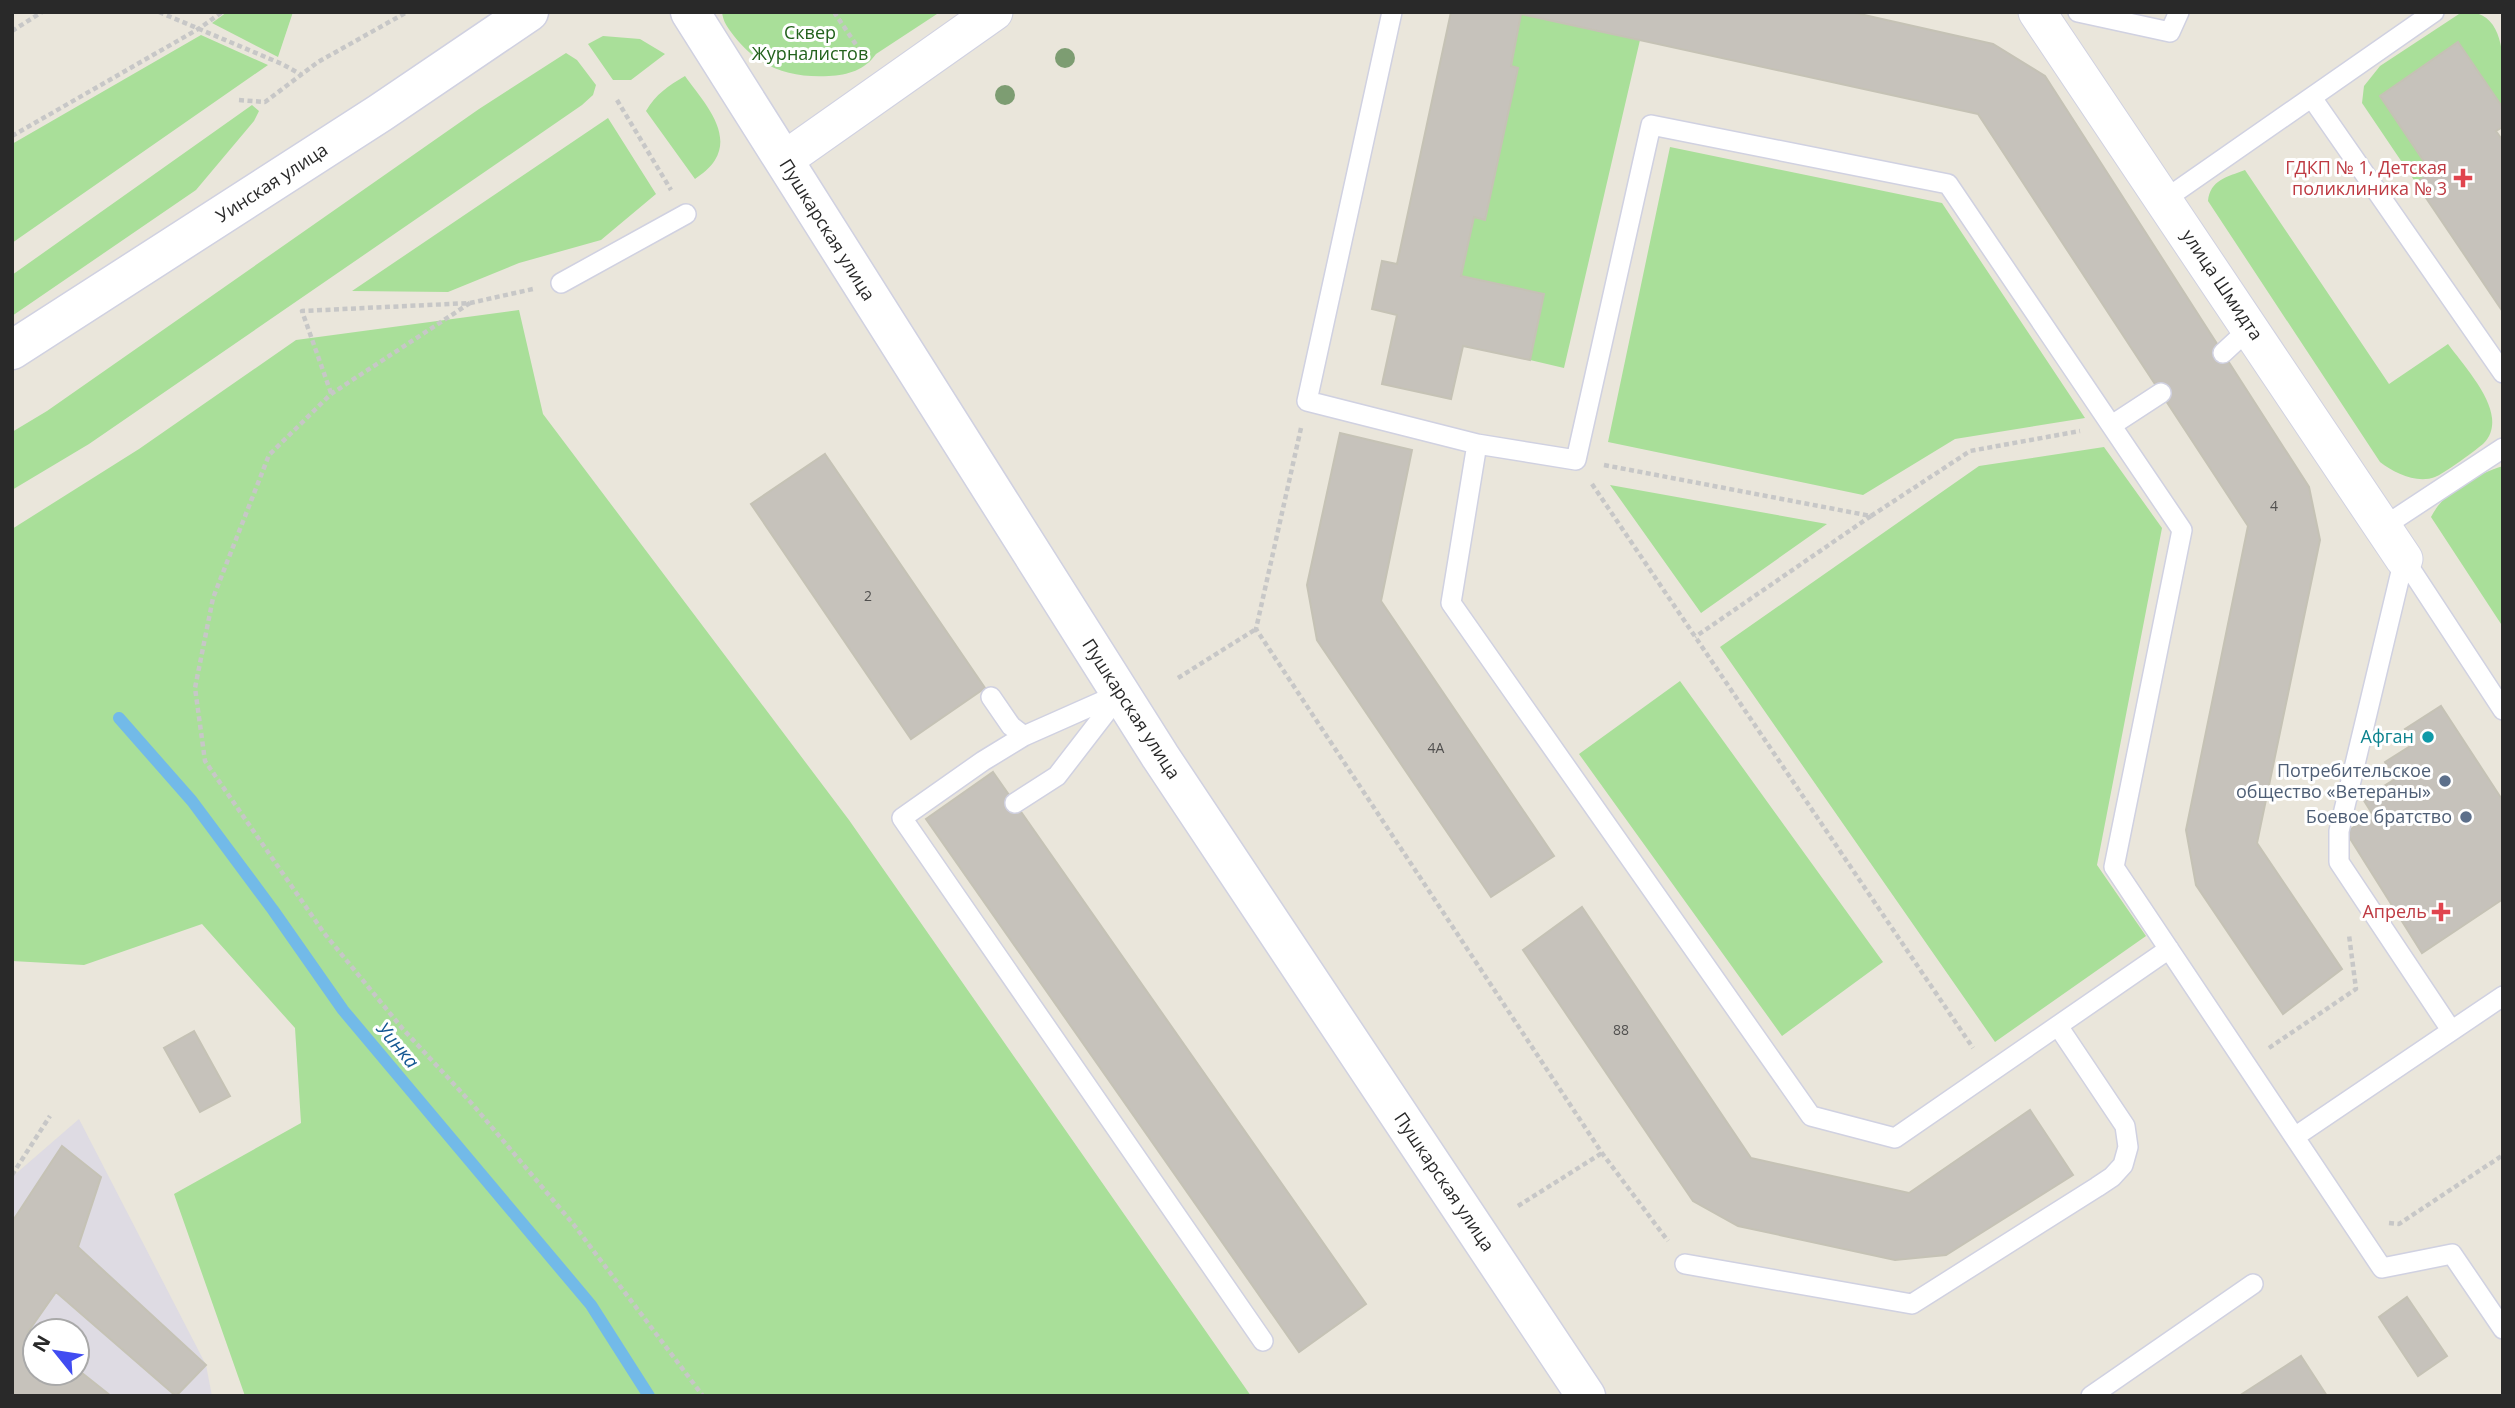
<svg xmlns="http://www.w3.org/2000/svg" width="2515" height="1408" font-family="'Open Sans',sans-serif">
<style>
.industrial{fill:#dedbe3;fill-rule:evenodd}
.green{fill:#a9df99}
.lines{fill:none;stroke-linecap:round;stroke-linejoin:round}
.stream{stroke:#72bae8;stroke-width:12}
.building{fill:#c6c2bb;stroke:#c5c2b5;stroke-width:2}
.lane-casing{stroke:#d0d1e1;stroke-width:22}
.street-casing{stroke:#d0d1e1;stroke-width:39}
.secondary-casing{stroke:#d0d1e1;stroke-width:41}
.path{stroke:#c7c7c7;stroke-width:4.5;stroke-dasharray:5 3.5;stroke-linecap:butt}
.lane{stroke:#fff;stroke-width:19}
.street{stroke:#fff;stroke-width:37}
.secondary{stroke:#fff;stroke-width:38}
.tree{fill:#7d9d72}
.health-dot{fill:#e0444e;stroke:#fff;stroke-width:2.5}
.culture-dot{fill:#0f9aa8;stroke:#fff;stroke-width:2.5}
.service-dot{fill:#5c6f8a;stroke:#fff;stroke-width:2.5}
.labels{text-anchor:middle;stroke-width:6;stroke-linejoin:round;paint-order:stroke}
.number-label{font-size:14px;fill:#504f4e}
.park-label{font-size:18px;fill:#23621d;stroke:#fff}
.health-label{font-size:18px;fill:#be3a42;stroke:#fff;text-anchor:end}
.street-label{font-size:18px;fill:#292929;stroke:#fff}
.culture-label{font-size:18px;fill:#0d838f;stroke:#fff;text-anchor:end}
.service-label{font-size:18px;fill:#4e5e75;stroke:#fff;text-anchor:end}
.water-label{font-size:19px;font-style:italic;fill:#135792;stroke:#fff}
</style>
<rect width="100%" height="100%" fill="#eae6db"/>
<path class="industrial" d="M79,1119L206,1365L212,1396H12V1177ZM35,1331H77V1373H35Z"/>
<path class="green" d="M227,12H293L278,57L212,23Z
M722,12H940L876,54C865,70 848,75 829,76C789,78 759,68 734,36C728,28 723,22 722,12Z
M2467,12C2511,12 2503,78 2503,108L2458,43L2380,96L2431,172L2416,183L2362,103L2364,86L2380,66L2459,14Z
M1521,14L1640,40L1564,368L1530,360L1544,294L1461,276L1474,217L1485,219L1518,68L1511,66Z
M201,35L268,65L12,243V144Z
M603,36L640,39L665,54L631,80H613L588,44Z
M566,53L577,60L596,85L593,95L582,105L89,444L12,490V432L47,411L479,109Z
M685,76C701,99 733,131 715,160C710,168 702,174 695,179L646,111C656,94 668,86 685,76Z
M252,105L259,111L254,121L196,190L12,316V275Z
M608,118L656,194L601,240L519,263L448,292L352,291Z
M1670,147L1942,203L2085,418L1955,439L1863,495L1608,442Z
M2245,170L2389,384L2448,344C2462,363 2490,394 2492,418C2493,427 2491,436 2484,443C2479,448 2442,475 2435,477C2417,484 2394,473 2380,462L2208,201C2210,180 2227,177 2245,170Z
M519,310L543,414L849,820L1251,1396H245L174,1194L301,1123L295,1028L202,924L84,965L12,961V529L139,449L296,340Z
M2104,447L2162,528L2097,865L2146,936L1995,1042L1720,647L1979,466Z
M2503,466V627L2431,517C2444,491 2475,475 2503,466Z
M1610,485L1827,524L1701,613Z
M1680,681L1883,962L1782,1036L1579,754Z"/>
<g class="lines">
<path class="stream" d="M119,718L192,801L273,910L343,1010L591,1305L649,1396"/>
</g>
<path class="building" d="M1451,12H1851L1993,44L2045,76L2309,487L2320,540L2257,843L2342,969L2283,1014L2196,885L2186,830L2248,526L1978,114L1521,14L1511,66L1518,68L1485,220L1474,217L1461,276L1544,294L1530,360L1463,346L1451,399L1382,384L1397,315L1372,309L1382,261L1397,264Z
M2458,42L2503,108V127L2496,131L2503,141V312L2416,183L2431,172L2380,96Z
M1340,433L1412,450L1381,601L1554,856L1491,897L1317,640L1307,585Z
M825,454L985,688L911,739L751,504Z
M2441,706L2503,801V899L2422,953L2346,832L2373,815L2363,799L2395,779L2385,762L2415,743L2405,729Z
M993,772L1366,1304L1299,1352L926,819Z
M1582,907L1751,1158L1909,1193L2030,1110L2073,1175L1946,1255L1895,1260L1738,1226L1693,1201L1523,950Z
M194,1031L230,1096L200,1112L164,1048Z
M62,1146L101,1177L78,1247L206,1365L176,1396L56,1292L28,1332L35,1337V1373H77V1369L111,1396H12V1222Z
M2407,1297L2447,1356L2418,1376L2379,1317Z
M2301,1356L2327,1396H2239Z"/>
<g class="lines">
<defs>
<path id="lane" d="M1392,12L1307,401L1477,444L1576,460L1651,125L1948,184L2182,530L2114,867L2382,1268L2452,1254L2503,1329
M2078,12L2170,32L2179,12
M2312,98L2503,373
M2164,200L2434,12
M561,283L686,214
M2223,353L2251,327
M2112,425L2161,393
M1477,444L1451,603L1811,1116L1895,1138L2169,949
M2383,527L2503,448
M2404,559L2339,831V862L2451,1030
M2404,559L2503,710
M991,697L1011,726L1024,736
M1015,803L1057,776L1121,693L1024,736L983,761L902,818L1263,1341
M2296,1136L2503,996
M1685,1264L1912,1304L2097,1187L2112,1177L2123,1165L2128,1147L2125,1126L2058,1026
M2091,1396L2253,1284"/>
<path id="street" d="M2037,12L2404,559
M784,160L994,12"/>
<path id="secondary" d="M690,12L1160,756L1586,1396
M12,350L380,113L529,12"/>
</defs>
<use href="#lane" class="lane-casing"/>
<use href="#street" class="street-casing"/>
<use href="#secondary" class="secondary-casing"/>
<path class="path" d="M159,12L282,64L302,75
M834,12L865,58
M12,31L42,12
M239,100L265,102L318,62L407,12
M617,100L671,190
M12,136L200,28L222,12
M470,303L331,394L269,455L213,598L195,688L205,761L324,933L402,1028L474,1106L574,1225L703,1396
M331,393L302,311L470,303L533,289
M1301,428L1256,629L1602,1153L1668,1241
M1604,465L1871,516L1695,637
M1592,484L1973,1048
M1871,516L1970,451L2080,431
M1178,678L1256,629
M2269,1048L2356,989L2349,935
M12,1175L50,1116
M1518,1206L1602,1153
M2389,1223L2399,1224L2503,1155"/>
<use href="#lane" class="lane"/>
<use href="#street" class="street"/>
<use href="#secondary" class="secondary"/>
</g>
<g class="tree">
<circle cx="1065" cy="58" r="10"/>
<circle cx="1005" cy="95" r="10"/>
</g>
<g class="health-dot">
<path d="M2459.5 167.5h7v7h7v7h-7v7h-7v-7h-7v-7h7z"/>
<path d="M2437.5 901.5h7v7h7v7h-7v7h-7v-7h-7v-7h7z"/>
</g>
<circle class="culture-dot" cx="2428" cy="737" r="7"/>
<g class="service-dot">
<circle cx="2445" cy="781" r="7"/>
<circle cx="2466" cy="817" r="7"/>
</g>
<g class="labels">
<g class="number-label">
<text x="2274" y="511">4</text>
<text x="868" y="601">2</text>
<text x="1436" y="753">4А</text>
<text x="1621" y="1035">88</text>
</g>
<g class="park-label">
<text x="810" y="39">Сквер<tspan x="810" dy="21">Журналистов</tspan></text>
</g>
<g class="health-label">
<text x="2447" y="174">ГДКП № 1, Детская<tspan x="2447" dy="21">поликлиника № 3</tspan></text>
<text x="2427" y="918">Апрель</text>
</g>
<g class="street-label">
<text transform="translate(272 183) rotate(-33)" y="6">Уинская улица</text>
<text transform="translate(827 230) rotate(58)" y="6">Пушкарская улица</text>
<text transform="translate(2222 285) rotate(56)" y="6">улица Шмидта</text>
<text transform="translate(1131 709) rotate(57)" y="6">Пушкарская улица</text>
<text transform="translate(1444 1182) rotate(56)" y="6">Пушкарская улица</text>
</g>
<g class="culture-label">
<text x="2414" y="743">Афган</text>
</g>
<g class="service-label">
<text x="2431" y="777">Потребительское<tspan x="2431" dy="21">общество «Ветераны»</tspan></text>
<text x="2452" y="823">Боевое братство</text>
</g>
<g class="water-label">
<text transform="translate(398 1045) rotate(50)" y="7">Уинка</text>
</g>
</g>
<rect width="2515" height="1408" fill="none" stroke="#292929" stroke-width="28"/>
<g transform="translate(56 1352) rotate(300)"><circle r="33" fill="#ffffff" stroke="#a9a9a9" stroke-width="2"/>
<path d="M0-5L12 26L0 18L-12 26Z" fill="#414cf1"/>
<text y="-10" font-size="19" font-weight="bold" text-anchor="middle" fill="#292929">N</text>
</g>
</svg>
